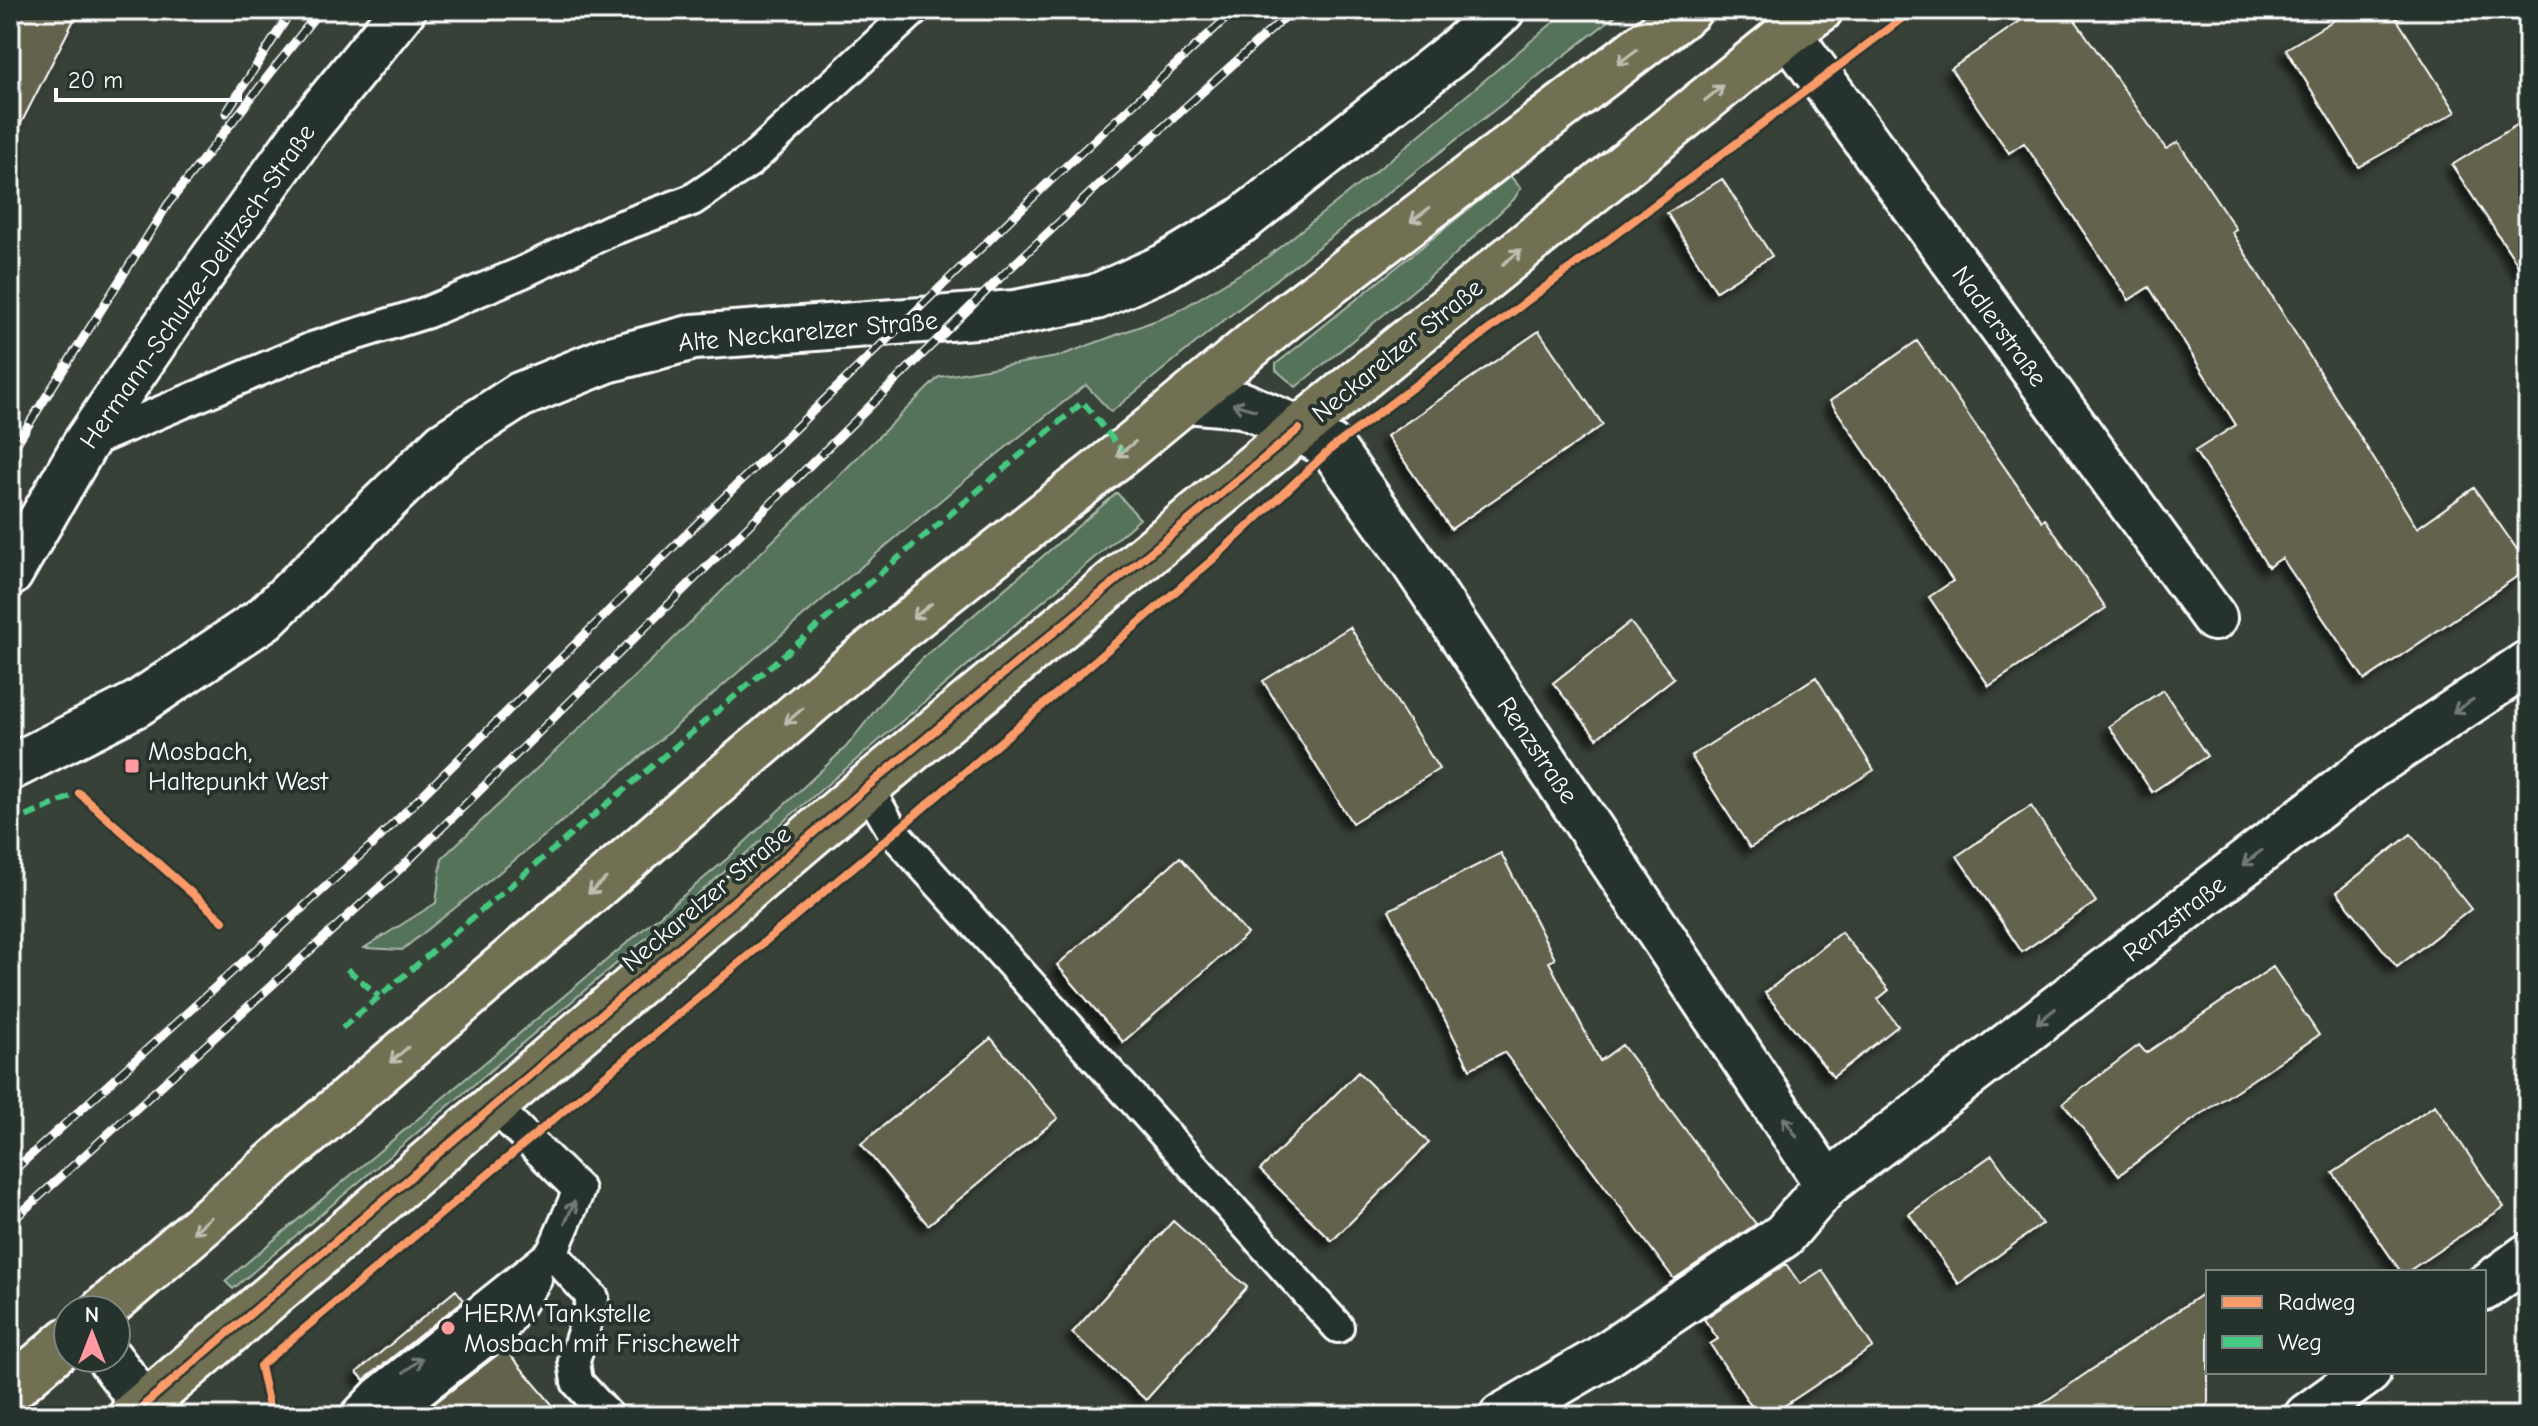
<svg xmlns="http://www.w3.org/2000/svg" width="2538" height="1426" font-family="'Comic Neue',sans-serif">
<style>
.green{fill:#55725a;stroke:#aab8ac;stroke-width:2}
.building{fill:#63624e;stroke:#fff;stroke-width:2;filter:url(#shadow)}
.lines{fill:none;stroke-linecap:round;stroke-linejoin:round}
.service-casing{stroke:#fff;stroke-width:36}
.minor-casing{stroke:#fff;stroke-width:50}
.tertiary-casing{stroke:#fff;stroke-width:50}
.primary-casing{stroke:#fff;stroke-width:50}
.service{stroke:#26332d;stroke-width:30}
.minor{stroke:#26332d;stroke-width:44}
.tertiary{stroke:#26332d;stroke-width:44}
.primary{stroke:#716f52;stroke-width:44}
.rail-casing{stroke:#fff;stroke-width:9}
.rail{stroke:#26332d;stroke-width:6;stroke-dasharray:18;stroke-linecap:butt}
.quiet{stroke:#46c982;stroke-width:6;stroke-dasharray:12 6;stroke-linecap:butt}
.cycleway-casing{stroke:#26332d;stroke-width:13}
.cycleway{stroke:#fa9b69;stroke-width:8}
.oneway{stroke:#bfbeb1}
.oneway2{stroke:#727a76}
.poi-dot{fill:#ff9aa2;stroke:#26332d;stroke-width:3}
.labels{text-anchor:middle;stroke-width:8;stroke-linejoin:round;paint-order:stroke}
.street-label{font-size:26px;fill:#fff;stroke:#26332d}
.poi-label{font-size:26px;fill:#fff;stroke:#26332d;text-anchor:start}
</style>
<defs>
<filter id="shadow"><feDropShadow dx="-7" dy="7" stdDeviation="4" flood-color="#0009"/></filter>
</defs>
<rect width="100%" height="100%" fill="#384137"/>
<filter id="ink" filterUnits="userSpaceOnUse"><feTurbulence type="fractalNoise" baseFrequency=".0125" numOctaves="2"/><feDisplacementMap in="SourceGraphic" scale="16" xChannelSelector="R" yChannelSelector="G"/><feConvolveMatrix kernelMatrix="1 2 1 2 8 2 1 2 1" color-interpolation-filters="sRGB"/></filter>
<g filter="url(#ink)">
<path class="green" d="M1568,10H1623L1214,328L1111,412L1086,385C952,487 825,597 698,707C602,791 502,871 402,950L364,948L436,903L442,858L655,657L939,377L1057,357L1173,314L1266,258L1386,163Z
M1510,176L1521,188L1514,199L1445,264L1296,387L1276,370V364Z
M1117,493L1140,519L233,1289L225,1281L728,858L846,747L885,698L922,659Z"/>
<path class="building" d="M10,10H79L10,145Z
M2036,10H2068L2166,149L2178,142L2236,229L2232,232L2417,528L2474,488L2528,565V569L2365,680L2282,558L2268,567L2195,451L2236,425L2149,287L2129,300L2024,143L2009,153L1951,69Z
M2351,10H2391L2456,112L2359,167L2286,49Z
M2528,118V280L2452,165Z
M1722,179L1772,256L1716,291L1667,213Z
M1539,331L1603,425L1451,529L1387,436Z
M1917,341L2042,521L2045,519L2106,608L1989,686L1929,597L1953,581L1830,401Z
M1630,622L1674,678L1597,738L1553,683Z
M1350,627L1439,769L1352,823L1263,681Z
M1816,677L1874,770L1750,848L1691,756Z
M2163,690L2207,756L2152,792L2109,726Z
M2031,806L2096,902L2022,952L1957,856Z
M2411,834L2471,909L2397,967L2337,892Z
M1501,853L1555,959L1549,962L1600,1061L1622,1045L1756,1224L1674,1279L1504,1052L1470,1069L1389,910Z
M1180,857L1247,934L1123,1042L1057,965Z
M1841,932L1889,990L1878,999L1898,1026L1833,1077L1765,993Z
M2273,967L2319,1035L2194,1119L2119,1175L2063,1103L2139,1045L2146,1053Z
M991,1038L1058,1118L928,1225L861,1144Z
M1358,1072L1429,1143L1332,1241L1260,1170Z
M2435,1105L2504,1207L2407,1272H2401L2333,1173Z
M1992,1155L2042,1224L1959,1284L1909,1214Z
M1173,1221L1247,1287L1146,1400L1072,1333Z
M1786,1264L1800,1284L1822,1270L1873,1347L1769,1416H1758L1710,1344L1718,1339L1704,1319Z
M456,1290L464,1300L364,1380L357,1372Z
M2208,1290V1404L2190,1416H2024Z
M505,1349L562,1416H418Z"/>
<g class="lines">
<defs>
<path id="service" d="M87,443L312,348L428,312L521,273L611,230L692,200L750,161L914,10
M867,787L894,833L1338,1327
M494,1106L579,1190L552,1253L593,1298L574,1361L577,1382L608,1416
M355,1416L376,1394L552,1253
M385,1416L395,1411L505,1326L536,1279"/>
<path id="minor" d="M1788,33L2214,618
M1186,400L1243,405L1299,429L1332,448L1405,550L1827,1184L2369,768L2528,663
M10,574L85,444L182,302L308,127L403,10
M1502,1416L1600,1359L1784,1235L1827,1184"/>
<path id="tertiary" d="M10,768L137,704L265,618L444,444L520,395L607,360L694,337L1015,313L1096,297L1164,267L1242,220L1457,50L1502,10
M2484,1288L2528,1256
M109,1358L153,1416
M2307,1416L2368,1372"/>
<path id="primary" d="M103,1310L853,666L1123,452L1286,317L1689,10
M10,1390L68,1340
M131,1416L867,787L1299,429L1788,33L1820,10"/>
</defs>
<use href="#service" class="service-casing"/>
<use href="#minor" class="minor-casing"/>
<use href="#tertiary" class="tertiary-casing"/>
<use href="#primary" class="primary-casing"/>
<use href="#service" class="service"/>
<use href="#minor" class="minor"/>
<use href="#tertiary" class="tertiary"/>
<use href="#primary" class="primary"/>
<defs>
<path id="rail" d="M226,113L292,10
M10,454L168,204L320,10
M10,1174L376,841L716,505L1049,182L1235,10
M10,1223L402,867L1005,273L1099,185L1293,10"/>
</defs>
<use href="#rail" class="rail-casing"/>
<use href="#rail" class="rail"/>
<path class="quiet" d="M10,824L79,793L82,796
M347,969L379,996
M342,1028L1083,402L1123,452"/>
<defs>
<path id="cycleway" d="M79,793L223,921
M145,1404L867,787L1299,429
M271,1416L260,1366L894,833L1211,561L1332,448L1913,10"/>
</defs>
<use href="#cycleway" class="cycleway-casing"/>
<use href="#cycleway" class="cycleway"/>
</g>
<defs><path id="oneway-shaft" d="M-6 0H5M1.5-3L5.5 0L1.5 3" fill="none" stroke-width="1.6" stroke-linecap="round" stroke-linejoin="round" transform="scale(2)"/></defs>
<g class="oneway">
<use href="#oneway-shaft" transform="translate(1627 57) rotate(143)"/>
<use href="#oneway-shaft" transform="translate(1714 93) rotate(-39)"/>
<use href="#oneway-shaft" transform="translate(1420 215) rotate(143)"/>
<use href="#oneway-shaft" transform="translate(1512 257) rotate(-39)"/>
<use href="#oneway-shaft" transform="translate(1126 449) rotate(141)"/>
<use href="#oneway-shaft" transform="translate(922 611) rotate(142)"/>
<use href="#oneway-shaft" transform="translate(794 716) rotate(139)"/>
<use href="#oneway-shaft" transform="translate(597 886) rotate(139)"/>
<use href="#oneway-shaft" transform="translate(399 1055) rotate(139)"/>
<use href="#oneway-shaft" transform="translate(202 1225) rotate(139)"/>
</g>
<g class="oneway2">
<use href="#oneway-shaft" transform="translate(1244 407) rotate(-164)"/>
<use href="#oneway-shaft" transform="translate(2463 706) rotate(147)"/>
<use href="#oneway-shaft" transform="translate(2252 858) rotate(142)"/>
<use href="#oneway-shaft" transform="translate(2046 1016) rotate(142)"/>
<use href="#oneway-shaft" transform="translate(1790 1127) rotate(-124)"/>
<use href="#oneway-shaft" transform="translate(570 1212) rotate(-67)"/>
<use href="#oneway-shaft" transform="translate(413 1365) rotate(-38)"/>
</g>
</g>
<g class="poi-dot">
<rect x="124" y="758" width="16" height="16" rx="4"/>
<circle cx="448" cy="1328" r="8"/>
</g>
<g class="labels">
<g class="street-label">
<text transform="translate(197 286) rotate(-55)" y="9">Hermann-Schulze-Delitzsch-Straße</text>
<text transform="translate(2000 326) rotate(54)" y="9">Nadlerstraße</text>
<text transform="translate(808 331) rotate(-5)" y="9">Alte Neckarelzer Straße</text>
<text transform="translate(1397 350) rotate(-39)" y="9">Neckarelzer Straße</text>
<text transform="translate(1538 750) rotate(56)" y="9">Renzstraße</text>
<text transform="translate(706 898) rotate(-40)" y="9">Neckarelzer Straße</text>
<text transform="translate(2174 918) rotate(-38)" y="9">Renzstraße</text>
</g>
<g class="poi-label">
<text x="148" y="760">Mosbach,<tspan x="148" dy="30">Haltepunkt West</tspan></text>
<text x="464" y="1322">HERM Tankstelle<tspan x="464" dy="30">Mosbach mit Frischewelt</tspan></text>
</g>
</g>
<rect width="2538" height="1426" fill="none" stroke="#26332d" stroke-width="40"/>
<rect x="20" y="20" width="2498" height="1386" fill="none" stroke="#fff" stroke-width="3" filter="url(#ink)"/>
<rect x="2206" y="1270" width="280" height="104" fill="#26332d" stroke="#7d8581" stroke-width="2"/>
<rect x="2222" y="1296" width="40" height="12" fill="#fa9b69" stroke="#7d8581" stroke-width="2"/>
<text x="2278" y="1310" font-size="24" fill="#ffffff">Radweg</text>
<rect x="2222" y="1336" width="40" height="12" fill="#46c982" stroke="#7d8581" stroke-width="2"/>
<text x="2278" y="1350" font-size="24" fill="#ffffff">Weg</text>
<g transform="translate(92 1334)"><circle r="38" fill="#26332d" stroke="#7d8581" stroke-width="2"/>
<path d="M0-6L14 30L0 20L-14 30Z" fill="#ff9aa2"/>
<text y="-12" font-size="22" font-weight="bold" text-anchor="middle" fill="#ffffff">N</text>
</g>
<path d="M56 88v12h184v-12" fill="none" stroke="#ffffff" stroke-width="4"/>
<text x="68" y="88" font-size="24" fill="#ffffff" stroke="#26332d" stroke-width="6" paint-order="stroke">20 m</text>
</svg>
